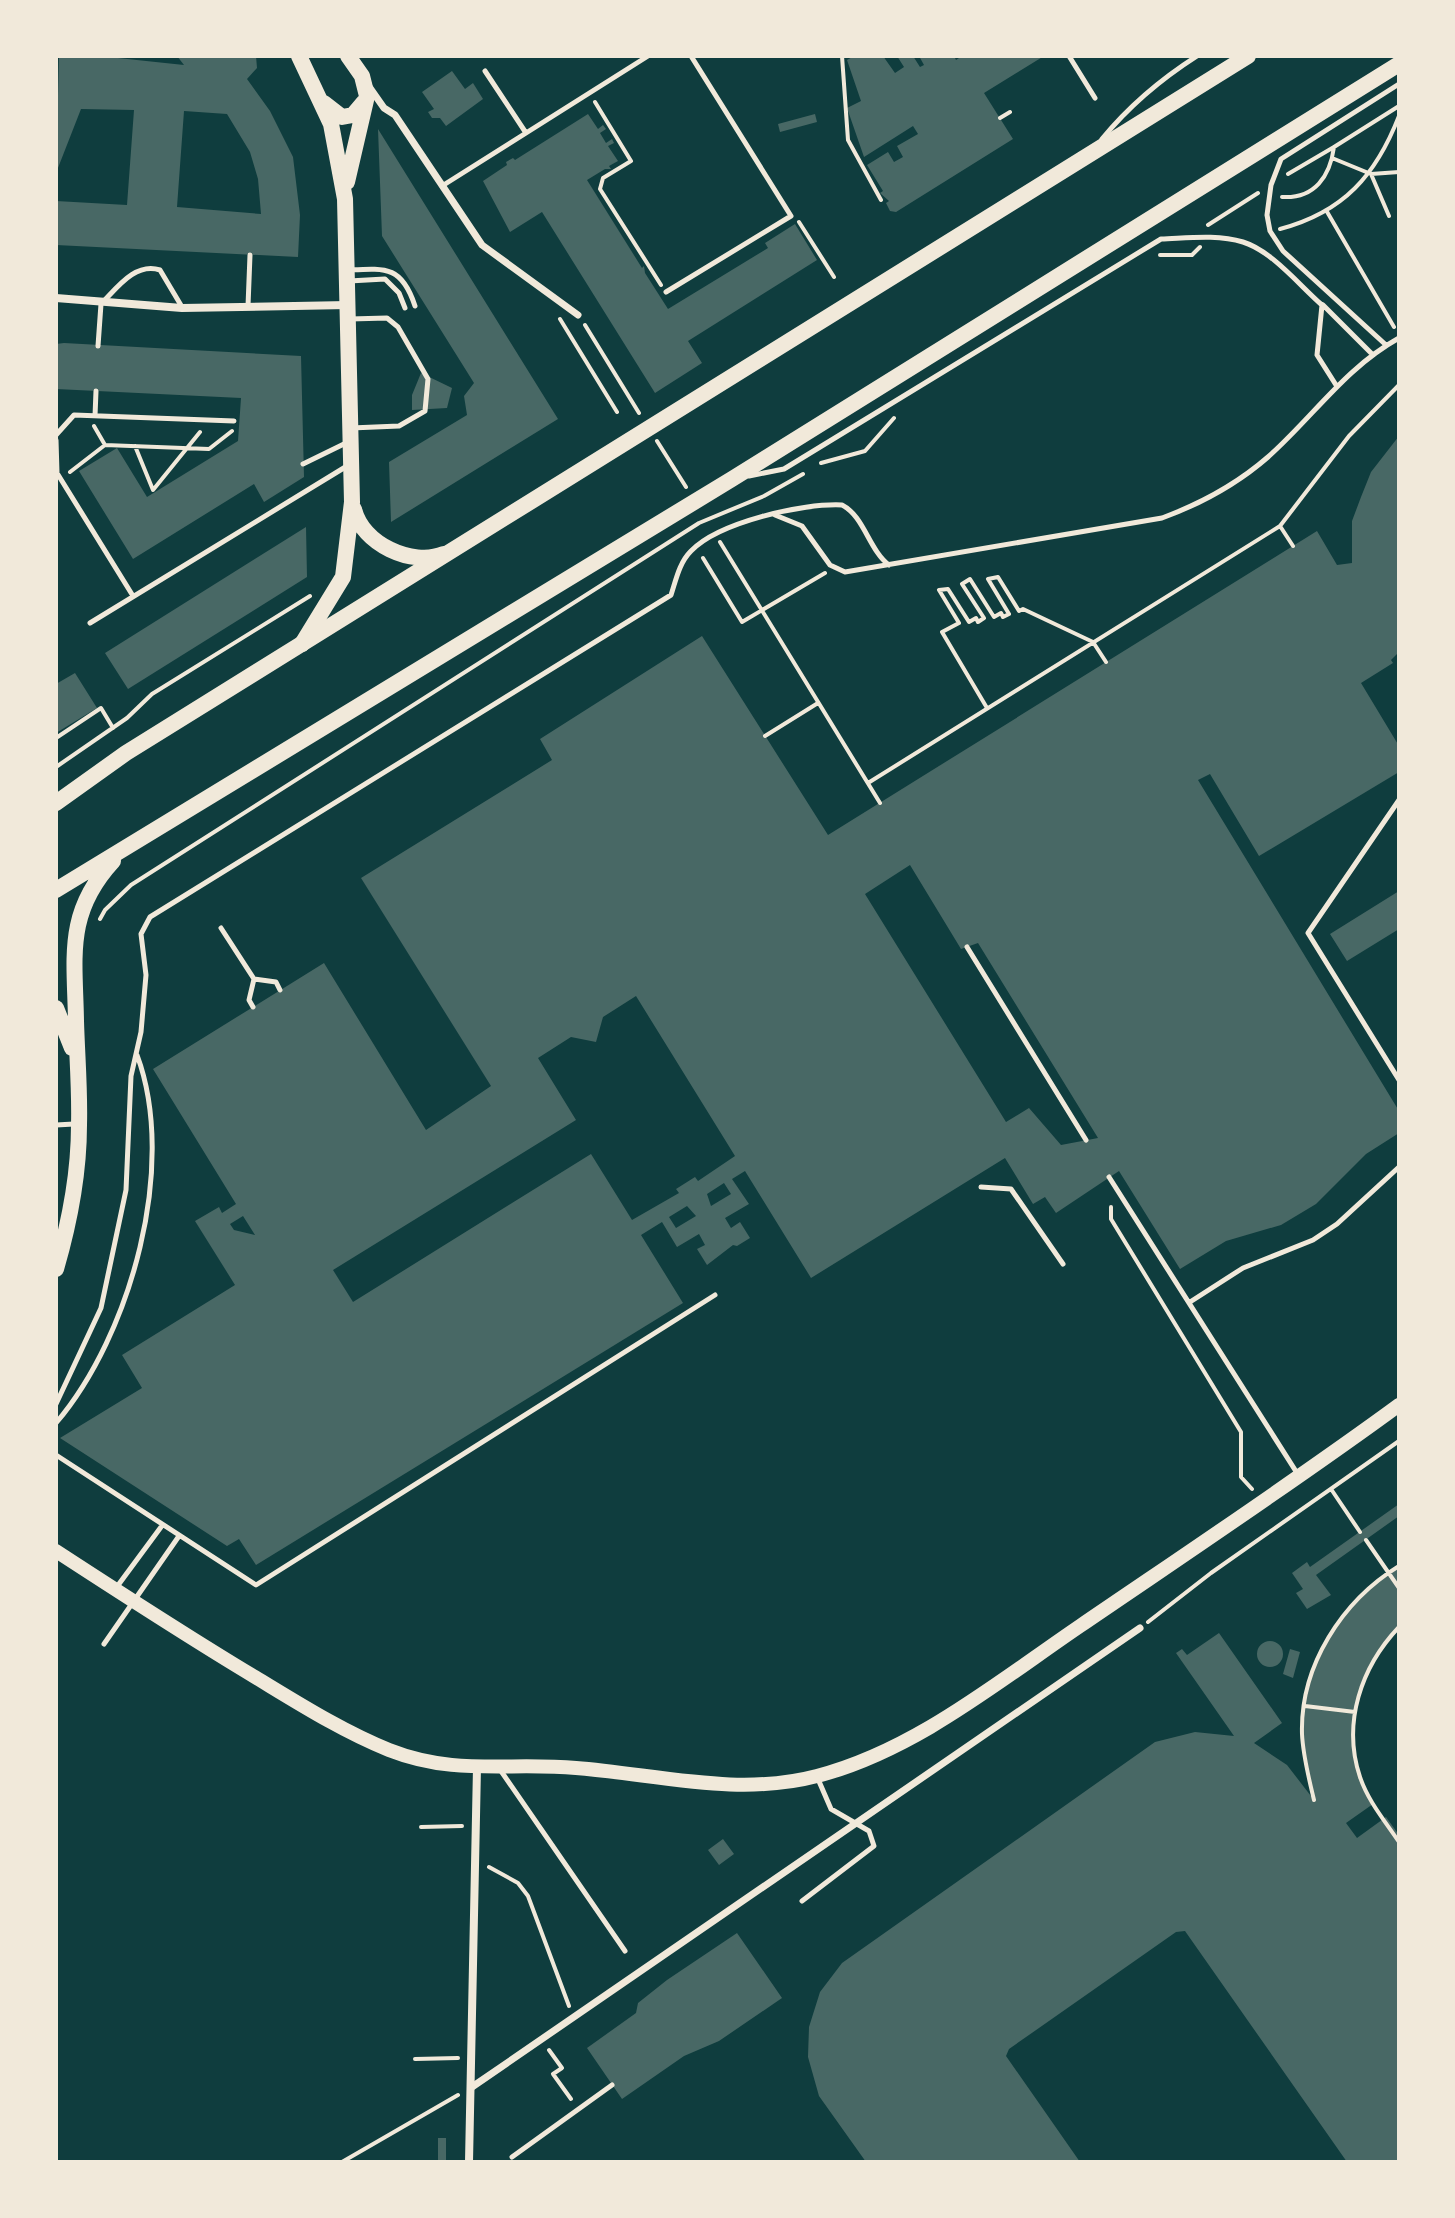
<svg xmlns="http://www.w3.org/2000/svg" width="1455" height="2218" font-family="Commissioner,sans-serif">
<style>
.building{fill:#486865;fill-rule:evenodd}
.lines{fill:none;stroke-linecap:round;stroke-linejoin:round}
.path{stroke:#f1e9da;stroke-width:4}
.service{stroke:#f1e9da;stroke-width:5}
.pedestrian{stroke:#f1e9da;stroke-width:7}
.minor{stroke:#f1e9da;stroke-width:8}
.tertiary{stroke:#f1e9da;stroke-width:14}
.secondary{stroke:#f1e9da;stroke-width:16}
.primary{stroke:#f1e9da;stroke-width:16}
</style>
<rect width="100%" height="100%" fill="#0f3d3e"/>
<path class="building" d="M59,56H99L184,65L177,56H256L257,68L247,79L270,111L293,157L300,215L298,257L56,245V201L127,205L134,110L81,109L56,173ZM184,111L227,114L250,152L258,179L261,214L177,207Z
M854,56H883L895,73L904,67L897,56H913L920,67L924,65L919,56H954L956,60L962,56H1044L984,93L1013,139L896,212L890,211L886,203L889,201L880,193L883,191L867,165L888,152L894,162L903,157L897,146L918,134L913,126L864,157L847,108L861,101L847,60Z
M452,71L465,89L473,83L483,99L446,126L440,118H432L428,112L434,109L422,92Z
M588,114L598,129L603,125L606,129L600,133L606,143L612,139L614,143L608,146L618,161L609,166L611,169H605L587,180L642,268L644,266L645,273L668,309L768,248L765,243L795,224L817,260L688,341L702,363L655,393L542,212L510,232L483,181L507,165L506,162L513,158L515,160Z
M815,114L817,122L780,132L778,124Z
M378,129L558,419L391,522L389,462L467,415L464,396L474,383L382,236Z
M64,343L301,356L304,477L264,502L254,484L133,559L79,471L117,448L147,497L238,441L241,398L56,389V344Z
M421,373L452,388L447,408L412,410V395Z
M1399,436V652L1391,660L1393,663L1361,683L1399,746V772L1259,856L1210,774L1198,780L1399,1111V1133L1366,1154L1316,1204L1281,1225L1226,1241L1180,1269L1119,1171L1056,1213L1045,1197L1033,1204L1005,1158L811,1278L745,1171L732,1179L749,1204L725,1218L731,1228L740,1222L750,1238L737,1246L733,1245L707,1265L697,1249L705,1245L699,1234L677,1247L662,1222L641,1235L683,1303L256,1565L239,1539L227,1546L60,1438L142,1388L122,1355L235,1285L195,1221L219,1207L222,1213L236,1204L153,1069L324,963L426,1130L491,1086L361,878L552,760L540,739L702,636L828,835L1317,531L1337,565L1352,563V521L1361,497L1371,472ZM910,865L961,949L978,943L1098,1138L1061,1145L1029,1108L1006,1122L865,894ZM636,996L735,1156L698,1181L695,1177L676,1189L679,1193L632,1220L591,1154L353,1302L333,1270L576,1120L538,1058L571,1037L596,1042L603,1017ZM724,1183L731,1194L711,1206L707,1194ZM687,1206L696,1216L676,1228L669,1217ZM243,1216L255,1235L234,1230L230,1224Z
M306,527L307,577L128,689L105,653Z
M75,673L97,708L56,733V684Z
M1399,891V929L1347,961L1330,934Z
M1399,1504V1516L1316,1575L1331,1595L1307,1609L1296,1593L1303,1589L1292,1573L1307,1562L1310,1567Z
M1399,1566V1627L1380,1647L1363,1678L1354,1717V1751L1360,1777L1373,1804L1346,1823L1357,1838L1386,1817L1399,1835V2162H1347L1185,1931L1176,1932L1009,2049L1006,2056L1080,2162H866L819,2096L808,2057L809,2027L820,1992L842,1963L1155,1742L1195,1732L1234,1736L1176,1653L1182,1649L1187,1655L1219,1633L1282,1723L1254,1743L1287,1765L1314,1800L1302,1733L1305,1699L1314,1669L1329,1635L1352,1603Z
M1257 1654a13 13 0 1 1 26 0a13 13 0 1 1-26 0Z
M1290,1649L1300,1652L1293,1678L1283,1674Z
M723,1839L734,1854L719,1865L708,1850Z
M737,1933L782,1998L719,2041L684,2056L622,2099L587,2048L636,2013L638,2003L667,1980Z
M438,2138H446V2162H438Z"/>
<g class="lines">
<path class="path" d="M842,56L848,140L881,200
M595,102L631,161L603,178L600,189L661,285
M1000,118L1010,112
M1332,158L1371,174L1399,172
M1288,174L1334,147
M1371,174L1389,216
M1282,197C1315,199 1330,176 1334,147L1399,106
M1326,210L1394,327
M799,222L834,277
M1208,225L1258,193
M1280,229C1344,212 1376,175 1399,116
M1160,255H1192L1200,247
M560,319L617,412
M585,325L639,413
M94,426L105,445
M657,441L686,487
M135,446L153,490L200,432
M821,463L865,451L894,418
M70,472L105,445L209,449L232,431
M1280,526L1293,546
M720,542L880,803
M703,558L742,622L825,573
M987,708L942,632L959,623L939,590L948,589L969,622L976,618L978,622L984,618L962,584L970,579L994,617L1001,613L1003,617L1009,614L988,579L998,577L1019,611L1023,609L1093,642L1106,662
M765,736L818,703
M56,738L101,708L113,728
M56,767L127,718L152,694L310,596
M868,783L1280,526L1349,436L1399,385
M100,919L105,910L131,885L699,523L764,496L803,474
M1111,1207V1219L1241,1432V1477L1252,1489
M1331,1489L1360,1532
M1366,1540L1399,1588
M1148,1622L1211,1573L1399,1441
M1399,1627C1361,1667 1342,1723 1360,1777C1368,1801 1385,1821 1399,1842
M1305,1706L1355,1712
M1314,1800C1309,1779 1303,1756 1302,1734C1300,1666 1342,1601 1399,1566
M421,1827L462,1826
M489,1867L518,1883L528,1896L569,2006
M549,2050L562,2068L553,2074L571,2099
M415,2059L458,2058
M342,2162L458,2095"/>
<path class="service" d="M1069,56L1095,98
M485,71L526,133
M1102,139C1129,106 1161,79 1197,56
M442,186L648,56
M349,270C386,268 402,266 415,306
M349,281L385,279L399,293L405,308
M666,292L791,216L691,56
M1323,305L1372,354
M248,306L250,255
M350,319L387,318L398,327L428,379L425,411L399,426L351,428
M1386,345L1283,251L1270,231L1267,215L1271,185L1281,159L1399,84
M98,346L101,304C117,288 135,262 160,270L182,307
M95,416L96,391
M56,435L74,415L234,421
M56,440L57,473L133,596
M303,464L346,443
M749,476L784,469L1161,239C1188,238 1217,234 1243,242C1272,251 1299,285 1322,305L1317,355L1336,385
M775,515L802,526L830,565L845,572L1162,518C1200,504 1237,484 1268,457C1313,417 1345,368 1399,338
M90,623L347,466
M1399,800L1308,933L1399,1080
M221,928L254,979L249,1000L253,1007
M967,947L1086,1140
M254,979L276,982L280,990
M56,1125L74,1124
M1109,1177L1297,1473
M981,1187L1011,1189L1063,1264
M1190,1302L1243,1268L1313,1240L1337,1224L1399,1167
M56,1404L101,1308L126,1190L131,1076L141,1032L146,975L141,934L150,917L671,595C676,580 679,563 691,551C719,522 803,503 842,505C864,516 869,550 889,565
M56,1423C131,1335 178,1165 137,1055
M56,1455L256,1585L715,1295
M116,1588L161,1527
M104,1644L179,1536
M501,1771L625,1951
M802,1901L874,1846L869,1831L831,1809L818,1779
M512,2157L612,2085"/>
<path class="pedestrian" d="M370,88L384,108L395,115L482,245L578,315
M472,2087L1140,1628"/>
<path class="minor" d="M56,298L182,308L348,305
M469,2162L477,1767"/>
<path class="tertiary" d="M56,1551C122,1594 188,1637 255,1677C298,1703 342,1731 389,1750C455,1776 508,1762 576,1768C655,1774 738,1797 817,1776C914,1751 999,1681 1080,1626C1187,1553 1294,1482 1399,1405"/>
<path class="secondary" d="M299,56L331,124L345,199L352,502L343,577L302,644
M324,103L342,117L353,115L364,102
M347,182L367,96L362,76L348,56
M354,509C362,544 412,567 444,554"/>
<path class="primary" d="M56,803L126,753L1248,56
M56,890L732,479L1399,64
M56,1008L72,1048
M56,1269C70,1221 79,1174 79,1125C80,1090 77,1056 76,1021C75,957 65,913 113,861"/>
</g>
<rect width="1455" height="2218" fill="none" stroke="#f1e9da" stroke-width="116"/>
</svg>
